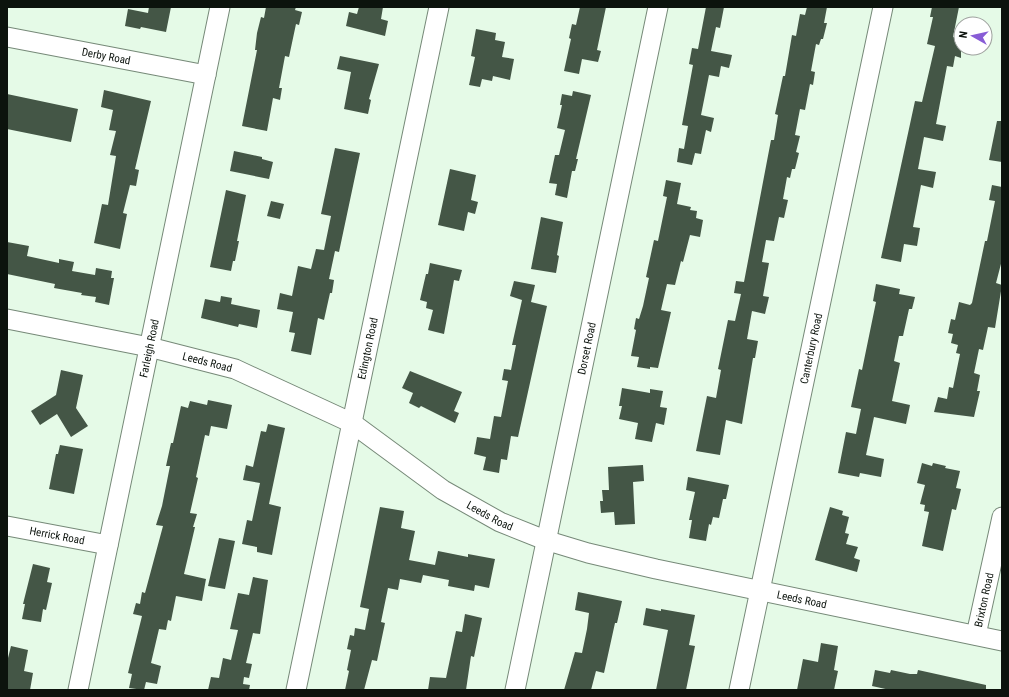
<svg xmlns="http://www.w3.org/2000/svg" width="1009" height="697" font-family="'Roboto Condensed',sans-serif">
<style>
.building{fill:#445646}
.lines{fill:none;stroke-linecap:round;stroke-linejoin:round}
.minor-casing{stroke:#768978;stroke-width:21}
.minor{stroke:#fff;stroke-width:19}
.labels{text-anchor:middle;stroke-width:4;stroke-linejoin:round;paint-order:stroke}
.street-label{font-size:11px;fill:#0c130d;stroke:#fff}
</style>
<rect width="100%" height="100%" fill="#e5fae7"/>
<path class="building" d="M149,7H171L166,32L141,27L140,29L125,26L128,9L148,13Z
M266,7H296L295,10L302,12L299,25L296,24L289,57L285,56L279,88H282L280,100L273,98L267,131L242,126L257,50H255L257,33L261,17L264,18Z
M359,7H383L381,19L388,21L385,36L346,26L349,12L357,14Z
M580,7H606L597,50L601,51L598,62L582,59L579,74L564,71L571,39L569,38L572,24L576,25Z
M706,7H724L720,28L716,27L711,51L732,55L729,68L721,66L719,77L709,75L701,115L714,118L711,132L706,130L701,154L695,153L692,165L677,162L679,148L684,149L688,126L682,125L693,65L689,64L692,48L698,49Z
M807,7H827L824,23H827L823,39H821L819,45L816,44L811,71L815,72L813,85L810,84L805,110L800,109L795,135L800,136L796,152L799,153L795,169H792L790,178L787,177L783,199L788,200L784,218L779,217L774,241L766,240L762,262L769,263L763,296L769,297L765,314L752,311L747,339L758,341L755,358H753L742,424L726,420L720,455L696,451L707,396L716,398L721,370L718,369L728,320L735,321L741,294L734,293L736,281L744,282L771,140H774L778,115L775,114L783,76H785L792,35L796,36L800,14L805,15Z
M932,7H959L953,37L961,38V58L955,56L953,67L947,66L936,124L946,126L943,141L924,137L918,169L936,172L933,188L921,185L913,227L920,228L917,246L904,244L901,262L881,258L915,101L922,102L935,46L927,44L933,17H930Z
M476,29L496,33L495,40L505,42L502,57L514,59L510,80L493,76L492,81L482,79L480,87L469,85L475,57L471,56Z
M340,56L379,64L369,99L371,100L368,114L344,109L351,72L337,69Z
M104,90L151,101L135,169L139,170L136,186L130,185L123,213L127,214L120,249L94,243L102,204L108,205L116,156L110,155L116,131L109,130L113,110L101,107Z
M573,91L591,95L576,159H578L575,171H572L567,198L555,195L557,184L549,183L555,155H559L565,130L557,128L562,105H560L562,94L572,96Z
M7,94L78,109L71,142L7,129Z
M997,121H1002V162L989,160Z
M335,148L360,153L339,252L335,251L329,279L334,280L332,293H330L324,320L318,318L311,355L291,351L295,333L289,332L293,312L277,309L280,293L292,296L298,266L311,269L316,249L324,250L331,216L321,214Z
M234,151L262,157V159L273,162L269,179L230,171Z
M450,169L476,175L471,200L478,202L475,214L468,212L464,231L438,225Z
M666,180L681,183L677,204L691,207L690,210L697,211L696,218L703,220L700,237L690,235L683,262L681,261L675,285L667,284L661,310L671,312L658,368L650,367V369L637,367L639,357L631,356L636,330L634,329L636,318L639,319L643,306L649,278L646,277L654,240L658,241L667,197L663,196Z
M992,185L1002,187V260L996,283L1002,285L995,328L988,327L983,350L979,349L974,373L980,375L977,391H980L974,417L934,412L938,397L947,399L949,387L953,388L960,354L956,353L958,345L951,343L953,334L948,333L951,319L955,320L959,302L970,305L972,303L985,241H987L995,201L989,200Z
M226,190L246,195L237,241H239L235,261H233L231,271L210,267Z
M271,201L284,204L280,219L267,216Z
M541,217L563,222L557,255L559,256L556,273L531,269Z
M7,242L29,246L27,256L59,263V259L74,262L72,271L95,275L96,268L112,271L111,278H114L109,305L95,302L96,297L81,295L82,293L54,288L55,284L7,274Z
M430,263L462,270L459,281L454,280L444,334L428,330L433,310L426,308L427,302L420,300L426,274H428Z
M514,281L535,285L531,302L547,306L518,437L511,436L507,460L501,459L499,473L483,470L486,457L474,454L477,437L490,439L494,416L501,417L508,381L502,380L504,369L511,370L516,345H512L522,300L510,296Z
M876,284L900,289L899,294L915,297L912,309H909L903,336H899L894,361L900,363L892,401L910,405L906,424L874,417L866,455L884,459L881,477L860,473L859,477L838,473L846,432L856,434L861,409L851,407L859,369L862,370L876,302L873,301Z
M221,296L232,298L231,304L260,310L257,328L239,324L238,327L201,318L205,299L220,302Z
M61,370L83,375L76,408L88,426L71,437L57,414L40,425L31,411L56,395Z
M410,371L462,392L454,411L459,413L455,423L421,406L419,408L409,403L413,393L402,388Z
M622,388L650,393V389L663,391L660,407L667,408L664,425L656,423L652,442L635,439L638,423L619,419L622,406H619Z
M208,400L232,405L227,429L211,426L209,436L205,435L196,477L198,478L190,513L197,514L193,527H195L184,574L206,579L202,601L176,596L171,621L168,620L166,630L159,629L151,663L161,666L157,684L146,682L144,690L129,688L132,674L128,673L142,616L133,614L136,603L140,604L142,592L145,593L163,526L156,525L162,506L170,466H166L171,443H173L181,406L188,408L190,401L207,405Z
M268,424L285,428L269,504L281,507L272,555L257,552V547L242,544L247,520L252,521L260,483L243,480L246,465L253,467L261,431L266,432Z
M60,445L83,449L74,494L49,489L56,454H58Z
M922,463L932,466L933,463L946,466L945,468L960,471L956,488L961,489L956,510L952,509L943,551L922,546L929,512L924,511L925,505L920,504L925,485L917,483Z
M643,465L644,481L633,482L635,524L615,525L614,512L601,513L600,501H603L602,490H609L608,467Z
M688,477L729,485L726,499H723L719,518L713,517L711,525L709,524L706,541L689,538L692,520H689L695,492L686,490Z
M380,507L404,511L401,528L415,531L409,560L435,565L438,551L468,557V554L495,559L489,588L475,585L474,591L448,586L449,580L423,575L421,583L400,579L398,590L388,588L381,622L385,623L377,661L372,660L364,690H345L349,671L347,670L351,650L347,649L350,635L354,636L355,628L365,630L369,609L360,607Z
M830,507L843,511L842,515L849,517L845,533L849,534L846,544L858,547L854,558L860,560L857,572L815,560Z
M219,538L235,541L225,589L208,586Z
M33,564L50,568L47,582L52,583L46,610L43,609L41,622L22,619L25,604H23Z
M253,577L268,580L260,634L253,633L246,663L252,664L249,678L244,677L243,684L250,685L249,690H208L211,677L219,678L223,658L231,660L238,630L230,629L238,593L249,595Z
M578,592L622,601L617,623H615L604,673L596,671L591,690H564L575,652L582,653L587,629L589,613L575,610Z
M646,608L661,611V609L695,615L689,645L695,646L686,690H656L668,630L643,625Z
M465,614L482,618L474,657L471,656L466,690H428L430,677L446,678L456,631L462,632Z
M821,643L838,646L834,670L838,671L834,690H797L803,659L818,662Z
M11,646L28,650L24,671L33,673L30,690H7V662Z
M875,670L890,673L891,670L910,674H917L918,670L986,685V690H890L872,686Z"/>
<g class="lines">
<defs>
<g id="minor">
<path id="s1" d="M7,37L206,75"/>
<path id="s2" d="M7,319L149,347L235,369L352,423L443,490L500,522L545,540L588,553L656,569L1002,641"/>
<path id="s3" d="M7,526L108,545"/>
<path id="s4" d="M976,635L1002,517"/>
<path id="s5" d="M78,690L220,7"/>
<path id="s6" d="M296,690L439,7"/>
<path id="s7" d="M515,690L658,7"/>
<path id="s8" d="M739,690L883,7"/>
</g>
</defs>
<use href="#minor" class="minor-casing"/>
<use href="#minor" class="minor"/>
</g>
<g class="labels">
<g class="street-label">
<text dy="4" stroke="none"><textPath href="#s1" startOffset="101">Derby Road</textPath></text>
<text dy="4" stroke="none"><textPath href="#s5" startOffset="349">Farleigh Road</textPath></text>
<text dy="4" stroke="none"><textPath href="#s7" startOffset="349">Dorset Road</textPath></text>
<text dy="4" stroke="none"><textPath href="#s6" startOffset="349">Edington Road</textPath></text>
<text dy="4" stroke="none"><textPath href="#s8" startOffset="349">Canterbury Road</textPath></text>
<text dy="4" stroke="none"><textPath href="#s2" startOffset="205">Leeds Road</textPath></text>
<text dy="4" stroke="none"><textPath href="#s2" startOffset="529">Leeds Road</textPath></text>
<text dy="4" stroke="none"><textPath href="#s3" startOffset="51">Herrick Road</textPath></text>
<text dy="4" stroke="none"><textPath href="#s2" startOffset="853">Leeds Road</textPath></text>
<text dy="4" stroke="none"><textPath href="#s4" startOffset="36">Brixton Road</textPath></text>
</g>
</g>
<rect width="1009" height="697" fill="none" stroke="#0c130d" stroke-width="16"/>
<g transform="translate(973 36) rotate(278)"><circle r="19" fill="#ffffff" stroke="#9ea19e"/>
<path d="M0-3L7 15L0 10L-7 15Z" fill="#885cd6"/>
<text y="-6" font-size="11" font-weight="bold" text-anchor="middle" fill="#0c130d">N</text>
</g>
</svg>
